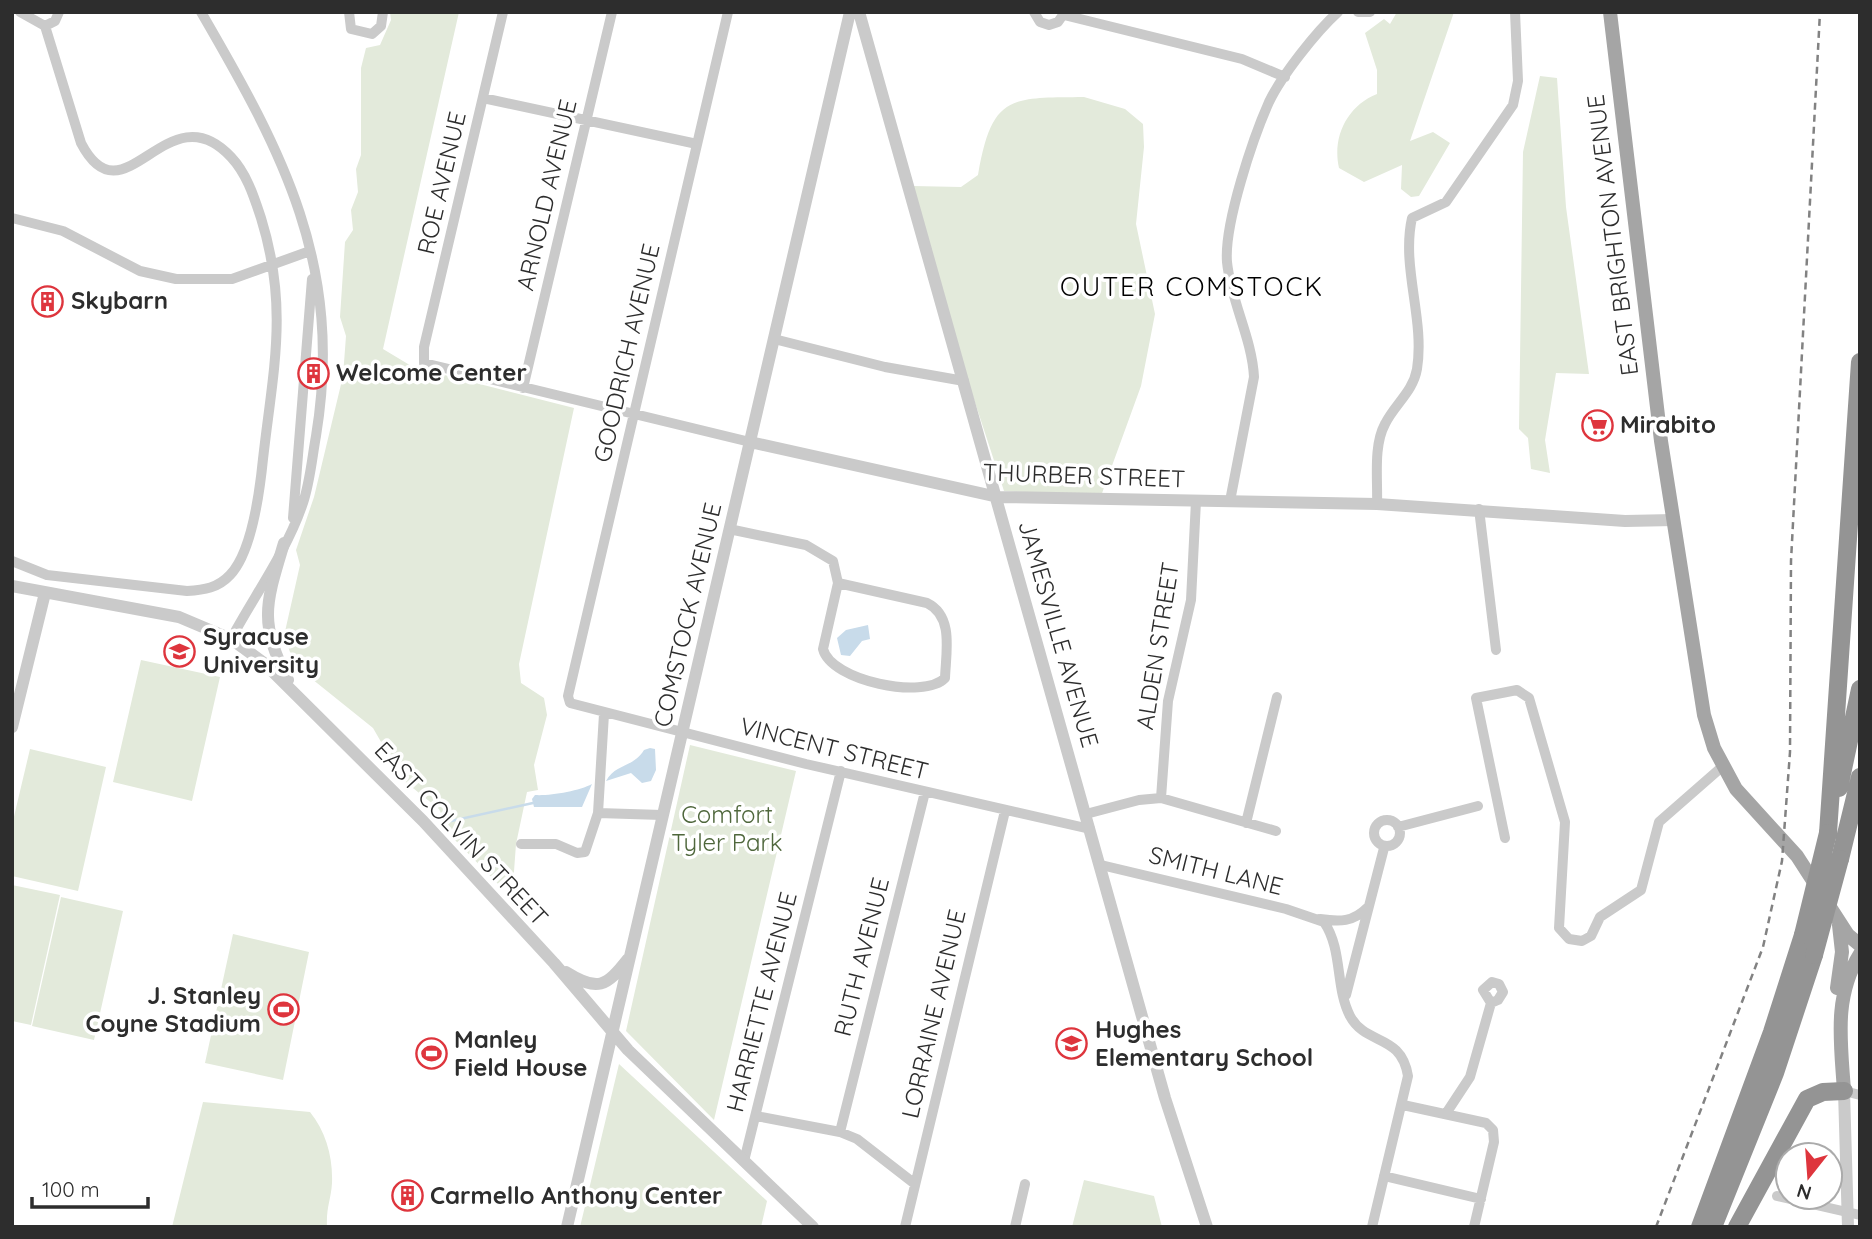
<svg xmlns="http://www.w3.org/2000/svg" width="1872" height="1239" font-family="Quicksand,sans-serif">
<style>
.green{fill:#e3eadb}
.water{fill:#c8dbea}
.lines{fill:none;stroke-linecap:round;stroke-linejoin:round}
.stream{stroke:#c8dbea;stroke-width:2.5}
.minor{stroke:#cacaca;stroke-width:10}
.tertiary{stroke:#cacaca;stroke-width:12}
.primary{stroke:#a5a5a5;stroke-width:14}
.motorway{stroke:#949494;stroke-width:18}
.rail{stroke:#828282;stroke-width:2.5;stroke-dasharray:7 5;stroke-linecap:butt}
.motorway-bridge{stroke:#949494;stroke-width:18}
.labels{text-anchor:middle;stroke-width:7;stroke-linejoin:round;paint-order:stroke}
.street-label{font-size:24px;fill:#2d2d2d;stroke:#fff}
.poi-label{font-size:24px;font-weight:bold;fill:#2d2d2d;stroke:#fff;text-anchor:start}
.park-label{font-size:24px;fill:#4f673c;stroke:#fff}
.neighbourhood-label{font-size:26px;letter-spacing:2px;fill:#000;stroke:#fff}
</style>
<rect width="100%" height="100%" fill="#fff"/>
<path class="green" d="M390,12H459L383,349L413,367L574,408L519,664L521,683L544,698L547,715L534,765L538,790L527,792L516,844L513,885L501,887L452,837L439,809L403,780L373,728L312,679L290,652L284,636L300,565L296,550L314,497L343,376L346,336L340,317L345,242L353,230L351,210L358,192L356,169L361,155V68L366,48L380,45L391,20Z
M1397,12H1454L1410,141L1433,132L1450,143L1419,196L1411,197L1401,189L1402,165L1364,182L1339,168C1332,137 1347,106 1377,94V70L1365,33L1384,19L1390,24Z
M1540,76L1557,78L1566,207L1589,374L1556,373L1545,440L1550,473L1531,469L1528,438L1519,429L1523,152Z
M1084,97L1125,109L1143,124L1144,147L1136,224L1155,314L1141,386L1101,496L1004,491L966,375L913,186L961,187L978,175C992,94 1010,98 1084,97Z
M141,660L220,677L192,801L113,782Z
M690,745L796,771L714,1120L626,1031Z
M30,749L106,767L78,891L12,876V825Z
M12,885L60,895L31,1025L12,1021Z
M61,897L123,911L94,1040L32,1026Z
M233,934L309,952L283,1080L205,1063Z
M619,1064L767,1201L761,1227H580Z
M203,1102L310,1112C326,1132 333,1157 332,1183C331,1200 326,1207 327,1227H172Z
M1084,1180L1154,1196L1162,1227H1072Z"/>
<path class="water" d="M868,625L870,639L862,641L850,656L841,655L837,638L846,630Z
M650,748L655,749L656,770L651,781L642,783L631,773L606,781C616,763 633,768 644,750Z
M592,784L582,807H534L532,799L535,795C550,796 579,791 592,784Z"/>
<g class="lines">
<path class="stream" d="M442,823L533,803"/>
<path class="minor" d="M201,12C283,153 344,266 316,436C312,458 310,482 303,503C287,551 254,596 231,639
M349,12L351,29L372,34L381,26L383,12
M503,12L424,347V363L750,442
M728,12L568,696L570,703L806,764L1090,829
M1034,12L1040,22L1049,25L1058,22L1065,12
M1358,12H1370
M1064,15L1242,59L1285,77
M45,26L55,21L59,12
M483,98L697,144
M12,218L63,231L140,271L176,279H232L310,251
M774,339L885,367L964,381
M523,388L612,12
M1230,501L1254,377C1252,338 1231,302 1227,262C1224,224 1253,138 1269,102C1282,75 1316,32 1338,12
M1377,504C1378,480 1373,446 1385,424C1395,404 1413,392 1417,369C1425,319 1401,267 1412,218L1446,202L1513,105L1518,81L1515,12
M1479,509L1496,650
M293,518L312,279
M729,529L806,545L833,561L838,583L823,649C831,681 924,700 945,678C946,652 954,616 927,603L838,583
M12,561L47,575L187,591C204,590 218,588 230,575C252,552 260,489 263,459C273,370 289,308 261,218C254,197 247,174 231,157C167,88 124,226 81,143L45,26L20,12
M1161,798L1168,701L1191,600L1196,501
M598,813L662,815
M1086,814L1139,800L1161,798L1276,831
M1374 833a13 13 0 1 1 26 0a13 13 0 1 1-26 0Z
M1246,823L1277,697
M1398,827L1478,806
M1505,838L1476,698L1517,690L1529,698L1565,822L1559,928L1569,939L1582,941L1591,936L1600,917L1641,890L1659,822L1723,766
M521,844H556L577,853L585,852L598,813L604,714
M1101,865L1286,909L1324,922C1343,950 1335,987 1350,1016C1366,1046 1401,1033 1408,1076L1372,1227
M1320,919C1340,922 1353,922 1367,908
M1346,995L1384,848
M1844,1091L1860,1095
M1403,1105L1486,1123L1493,1130L1494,1142L1474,1227
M1447,1112L1470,1077L1491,1003L1498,1000L1503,992L1499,984L1492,982L1483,990L1491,1003
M756,1116L840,1132L857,1139L915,1184
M840,1132L925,792
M744,1161L841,771
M1384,1176L1481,1199
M1777,1196L1860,1215
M905,1227L1005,811
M1015,1227L1025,1184"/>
<path class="tertiary" d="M859,12L1165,1098L1207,1227
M750,442L998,497L1377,504L1625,521L1674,520
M284,543C266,603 258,622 288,680
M12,586L179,617L231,639L264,663L423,821L554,963L628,1050L813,1227
M12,727L45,593
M566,972C598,992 606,987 628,959
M1844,1091L1848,1227
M567,1227L850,12"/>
<path class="primary" d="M1610,12L1661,441L1704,715L1714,748L1736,789L1797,856L1848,935L1860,945
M1837,988L1842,952L1839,925
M1844,1091C1841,1043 1833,997 1860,954"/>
<path class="motorway" d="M1839,788L1860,689
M1828,833L1860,362
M1840,859L1860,777
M1700,1227L1772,1032L1803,935
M1713,1227L1775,1073L1814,955
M1737,1227L1807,1099L1823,1092L1844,1091"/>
<path class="rail" d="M1656,1227L1763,947L1782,861L1790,752L1791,561L1820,12"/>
<path class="motorway-bridge" d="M1803,935L1828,833
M1814,955L1840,859"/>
</g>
<defs>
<symbol id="building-ring" viewBox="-11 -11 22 22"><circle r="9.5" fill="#fff" stroke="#de353d" stroke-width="1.5"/><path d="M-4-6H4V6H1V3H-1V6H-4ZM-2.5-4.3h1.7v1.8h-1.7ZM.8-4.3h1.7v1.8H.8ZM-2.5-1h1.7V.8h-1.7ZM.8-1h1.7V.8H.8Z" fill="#de353d"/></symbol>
<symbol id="supermarket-ring" viewBox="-11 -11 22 22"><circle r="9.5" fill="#fff" stroke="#de353d" stroke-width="1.5"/><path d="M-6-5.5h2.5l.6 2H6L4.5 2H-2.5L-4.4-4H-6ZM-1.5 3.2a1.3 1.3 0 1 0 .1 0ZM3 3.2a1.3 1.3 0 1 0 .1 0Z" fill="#de353d"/></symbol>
<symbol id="university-ring" viewBox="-11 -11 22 22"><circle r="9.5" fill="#fff" stroke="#de353d" stroke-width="1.5"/><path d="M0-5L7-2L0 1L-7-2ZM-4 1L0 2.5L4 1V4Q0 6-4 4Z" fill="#de353d"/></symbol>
<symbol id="stadium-ring" viewBox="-11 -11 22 22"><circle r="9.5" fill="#fff" stroke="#de353d" stroke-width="1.5"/><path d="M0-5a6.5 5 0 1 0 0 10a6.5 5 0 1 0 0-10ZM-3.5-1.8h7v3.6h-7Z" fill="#de353d"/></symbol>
<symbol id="school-ring" viewBox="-11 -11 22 22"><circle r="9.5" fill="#fff" stroke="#de353d" stroke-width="1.5"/><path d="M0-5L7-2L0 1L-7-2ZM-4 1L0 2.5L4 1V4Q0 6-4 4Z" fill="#de353d"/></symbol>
</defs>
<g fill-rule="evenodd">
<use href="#building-ring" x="30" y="284" width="35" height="35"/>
<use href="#building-ring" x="296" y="356" width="35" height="35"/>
<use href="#supermarket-ring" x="1580" y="408" width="35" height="35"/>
<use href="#university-ring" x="162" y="634" width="35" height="35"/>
<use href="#stadium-ring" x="266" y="992" width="35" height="35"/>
<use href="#school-ring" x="1054" y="1026" width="35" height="35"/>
<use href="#stadium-ring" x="414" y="1036" width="35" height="35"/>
<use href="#building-ring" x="390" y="1178" width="35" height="35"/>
</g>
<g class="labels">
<g class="street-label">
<text transform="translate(442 183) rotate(-77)" y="8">ROE AVENUE</text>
<text transform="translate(547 195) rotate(-77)" y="8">ARNOLD AVENUE</text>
<text transform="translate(1613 235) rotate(-97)" y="8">EAST BRIGHTON AVENUE</text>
<text transform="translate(627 353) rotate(-77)" y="8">GOODRICH AVENUE</text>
<text transform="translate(1084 476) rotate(2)" y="8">THURBER STREET</text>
<text transform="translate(688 615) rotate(-77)" y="8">COMSTOCK AVENUE</text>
<text transform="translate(1058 634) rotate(74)" y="8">JAMESVILLE AVENUE</text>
<text transform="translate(1158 646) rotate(-81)" y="8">ALDEN STREET</text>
<text transform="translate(834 749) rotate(14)" y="8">VINCENT STREET</text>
<text transform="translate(461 834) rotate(47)" y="8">EAST COLVIN STREET</text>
<text transform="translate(1216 871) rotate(14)" y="8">SMITH LANE</text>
<text transform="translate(862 957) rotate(-76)" y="8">RUTH AVENUE</text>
<text transform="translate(762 1002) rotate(-76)" y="8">HARRIETTE AVENUE</text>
<text transform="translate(934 1014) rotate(-77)" y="8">LORRAINE AVENUE</text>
</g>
<g class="poi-label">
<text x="71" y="309">Skybarn</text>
<text x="336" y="381">Welcome Center</text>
<text x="1620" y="433">Mirabito</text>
<text x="203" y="645">Syracuse<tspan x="203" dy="28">University</tspan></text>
<text x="261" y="1004" text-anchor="end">J. Stanley<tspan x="261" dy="28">Coyne Stadium</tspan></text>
<text x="1095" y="1038">Hughes<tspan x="1095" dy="28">Elementary School</tspan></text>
<text x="454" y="1048">Manley<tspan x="454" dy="28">Field House</tspan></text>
<text x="430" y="1204">Carmello Anthony Center</text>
</g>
<g class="park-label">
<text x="727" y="823">Comfort<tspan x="727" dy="28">Tyler Park</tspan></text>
</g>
<g class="neighbourhood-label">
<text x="1192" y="296">OUTER COMSTOCK</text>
</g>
</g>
<rect width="1872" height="1239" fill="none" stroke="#2d2d2d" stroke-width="28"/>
<g transform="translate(1809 1176) rotate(197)"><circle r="33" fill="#ffffff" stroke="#ababab" stroke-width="2"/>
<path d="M0-5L12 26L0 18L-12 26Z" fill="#de353d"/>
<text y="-10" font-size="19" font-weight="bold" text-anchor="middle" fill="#2d2d2d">N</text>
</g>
<path d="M32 1197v10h116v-10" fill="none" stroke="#2d2d2d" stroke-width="3.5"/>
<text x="42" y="1197" font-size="21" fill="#2d2d2d" stroke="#ffffff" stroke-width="5" paint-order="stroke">100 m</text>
</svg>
